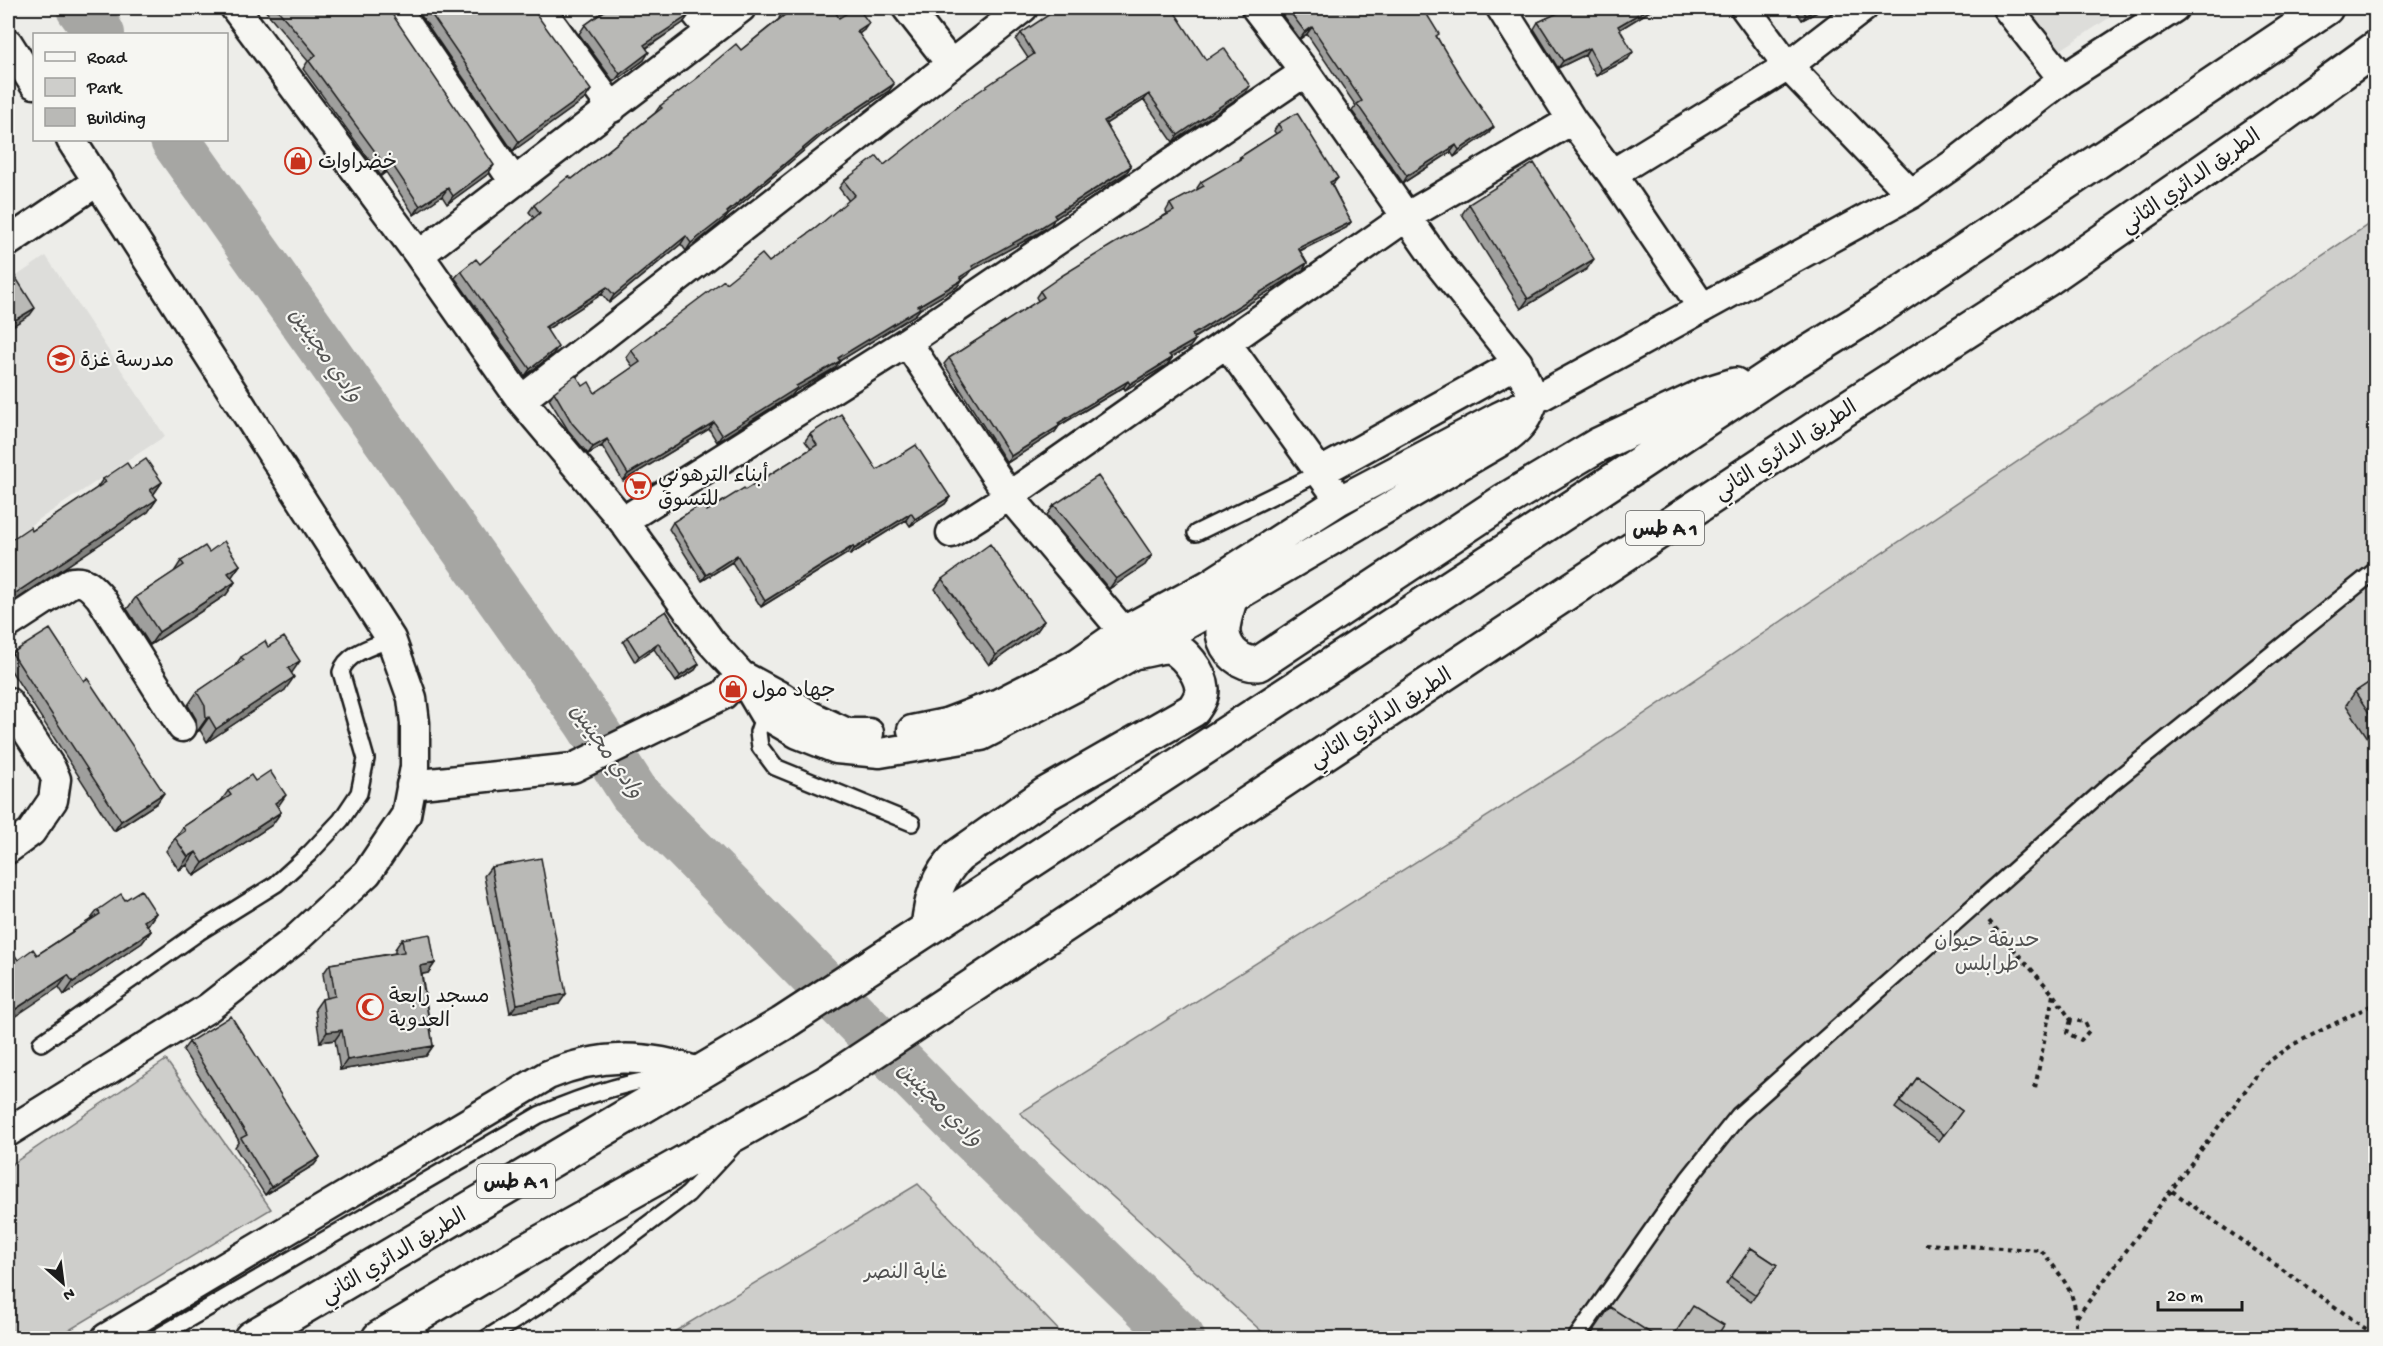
<svg xmlns="http://www.w3.org/2000/svg" width="2383" height="1346" font-family="'Gochi Hand','Playpen Sans Arabic',sans-serif">
<style>
.built{fill:#ddddda}
.green{fill:#cececb;stroke:#757574;stroke-width:1.5}
.lines{fill:none;stroke-linecap:round;stroke-linejoin:round}
.river{stroke:#a6a6a3;stroke-width:50}
.service-casing{stroke:#1c1c1c;stroke-width:20}
.minor-casing{stroke:#1c1c1c;stroke-width:33}
.trunk-casing{stroke:#1c1c1c;stroke-width:38}
.path{stroke:#1c1c1c;stroke-width:4;stroke-dasharray:4.5 4.5;stroke-linecap:butt}
.service{stroke:#f6f6f2;stroke-width:15}
.minor{stroke:#f6f6f2;stroke-width:28}
.trunk{stroke:#f6f6f2;stroke-width:33}
.wall{fill:#9f9f9d;stroke:#1c1c1c;stroke-width:1.5}
.shaded-wall{fill:#82827f;stroke:#1c1c1c;stroke-width:1.5}
.building{fill:#b9b9b6;stroke:#1c1c1c;stroke-width:1.5}
.labels{text-anchor:middle;stroke-width:4.5;stroke-linejoin:round;paint-order:stroke}
.shield{fill:#f6f6f2;stroke:#5d5d5c;stroke-width:1.5}
.shield-label{font-size:20px;font-weight:bold;fill:#1c1c1c}
.poi-label{font-size:21px;fill:#1c1c1c;stroke:#f6f6f2;text-anchor:start}
.street-label{font-size:21px;fill:#1c1c1c;stroke:#f6f6f2}
.park-label{font-size:21px;fill:#515151;stroke:#f6f6f2}
.water-label{font-size:22px;font-style:italic;fill:#535352;stroke:#f6f6f2}
</style>
<rect width="100%" height="100%" fill="#edede9"/>
<filter id="ink" filterUnits="userSpaceOnUse"><feTurbulence type="fractalNoise" baseFrequency=".0167" numOctaves="2"/><feDisplacementMap in="SourceGraphic" scale="12" xChannelSelector="R" yChannelSelector="G"/><feConvolveMatrix kernelMatrix="1 2 1 2 8 2 1 2 1" color-interpolation-filters="sRGB"/></filter>
<g filter="url(#ink)">
<path class="built" d="M2021,8H2124L2056,53Z
M46,256L165,436L8,540V282Z"/>
<path class="green" d="M2375,220V1338H1269L1020,1113L1570,764Z
M166,1060L271,1209L56,1338H8V1167Z
M918,1184L1066,1338H664Z"/>
<g class="lines">
<path class="river" d="M81,8L100,34
M175,140L588,721L634,793L958,1122L1180,1338"/>
<defs>
<path id="service" d="M1196,533L1319,473
M764,714L758,732L760,747L775,767L912,823
M41,1043L199,932L276,884L310,853L341,820L359,793L366,759L341,672C346,653 374,646 391,639
M156,1338L539,1115C585,1095 630,1080 679,1075
M487,1338L546,1301L688,1194L732,1147
M1576,1338L1688,1179L1739,1115L2112,783L2376,570"/>
<path id="minor" d="M235,8L419,255L521,400L623,521L711,642L741,675L764,714L798,734L836,749L880,753L981,736L1085,682L1230,600L1507,438C1522,427 1528,417 1534,400L1518,363L1440,265L1305,72L1256,8
M396,8L514,182
M540,8L612,108
M692,8L711,31
M907,8L950,63
M1501,8L1572,120L1612,174L1702,307
M1745,8L1788,66L1911,194
M2007,8L2063,79
M8,43L34,84
M1612,174L1788,66L1863,8
M8,242L98,181
M419,255L741,8
M907,342L1009,496L1134,644
M1227,344L1331,488
M521,400L1023,8
M1319,473L1518,363
M623,521L907,342L1305,72
M951,533L1009,496L1406,217L1572,120
M8,624L72,582C86,580 91,587 100,597L182,727
M741,675L782,697L811,716L847,733H869
M8,702L51,768L56,779L53,800L31,832L8,849
M912,730L946,723L999,703L1077,663L1123,631L1208,585L1340,500L1498,417L1534,400L1911,194L1955,163L2063,79L2174,8
M411,785L573,768L723,695L741,675
M8,1132L208,1008L295,940L367,873L406,815L415,767V723L412,698L391,639L71,140
M106,1338L548,1075C599,1054 647,1053 700,1073"/>
<path id="trunk" d="M1230,600C1227,610 1222,624 1223,634C1226,652 1241,664 1258,664L1504,501L1598,445L1709,393L1735,385
M928,928C931,900 937,876 958,856L1046,794L1193,710C1198,703 1202,697 1202,689C1201,674 1183,648 1167,646C1159,646 1148,650 1139,651
M251,1338L782,1024L1631,469L1774,374L1863,319L2326,8
M379,1338L520,1254L826,1083L1819,426L2049,278L2278,119L2376,48"/>
</defs>
<use href="#service" class="service-casing"/>
<use href="#minor" class="minor-casing"/>
<use href="#trunk" class="trunk-casing"/>
<path class="path" d="M1989,921L2053,994L2071,1020L2085,1022L2089,1031L2081,1040L2067,1033L2071,1020
M2035,1088L2053,995
M2172,1191L2376,1336
M1925,1244L2041,1250C2066,1282 2080,1296 2075,1338
M2077,1317L2265,1064L2294,1044L2376,1003"/>
<use href="#service" class="service"/>
<use href="#minor" class="minor"/>
<use href="#trunk" class="trunk"/>
</g>
<path class="wall" d="M263,8H388L488,174L447,204L442,196L414,215L386,172L381,176L303,69L308,61Z
M416,8H532L585,99L513,151Z
M604,8H685L689,15L683,23L647,48L644,60L614,82L579,34L585,25L605,10Z
M1277,8H1423L1437,37L1489,133L1454,157L1451,152L1403,183L1352,111L1356,106L1307,34L1300,39Z
M1554,8H1655L1620,29L1628,59L1596,76L1585,55L1558,68L1534,29L1538,22L1558,13Z
M1794,8H1825L1802,20Z
M784,10L839,18L864,30L859,34L889,91L821,136L728,215L723,221L686,251L681,244L609,303L602,294L547,329L553,354L525,376L455,278L461,271L480,264L534,218L529,212L534,205L572,179L655,113L660,106L695,80L699,75L741,50L779,19V18Z
M1021,33L1206,60L1245,93L1173,142L1144,100L1105,124L1131,166L1126,173L1054,219L1051,225L1035,235L972,270L968,275L962,280L957,287L920,309L915,315L839,361L835,368L795,391L792,395L717,442L709,429L623,481L602,446L588,454L568,430L549,399L554,392L583,386L595,393L633,367L626,357L631,350L726,283L769,262L816,228L849,201L839,188L844,181L884,165L1028,58L1016,40Z
M1278,124L1333,184L1332,185L1351,222L1346,228L1300,251L1307,263L1303,270L1194,338L1195,340L1190,347L1171,357L1172,358L1167,365L1125,390L1124,387L1059,426L1055,432L1007,463L944,364L949,358L1038,301L1036,297L1040,291L1167,214L1166,211L1170,204L1198,190L1197,188L1201,182L1238,161L1240,157L1276,134L1274,131Z
M1469,204L1587,269L1521,309L1462,214Z
M810,434L877,470L950,497L945,504L910,526L906,520L850,555L848,553L761,607L732,562L702,581L669,529L673,522L707,511L745,490L811,449L805,441Z
M131,469L162,482L153,495L157,499L148,512L8,605V542L32,531L96,489L103,479Z
M1054,505L1152,555L1145,565L1109,589L1047,515Z
M209,552L240,565L231,577L235,582L226,595L150,645L127,609L136,597L174,572L181,561Z
M942,579L1044,621L1037,631L989,665L935,589Z
M666,611L699,664L695,670L676,682L654,649L635,662L623,642L627,637Z
M268,647L291,673L285,690L207,742L200,730L197,732L196,719L188,705L197,692L234,667L241,657Z
M12,653L157,803L114,831L8,666V660Z
M2376,678V750L2346,705L2355,692Z
M255,781L278,807L281,812L272,825L194,876L187,865L179,870L166,851L183,827L221,801L228,791Z
M491,867L559,1004L510,1013L484,876Z
M125,900L156,913L147,926L151,931L142,943L64,995L59,987L18,960L37,955L90,920L98,910Z
M402,939L435,963L428,973L422,974L433,1046L426,1056L340,1070L335,1040L320,1042L315,1009L322,999L327,998L323,974L330,964L395,953V949Z
M189,1042L320,1157L314,1165L265,1195L235,1147L239,1141L183,1050Z
M1917,1078L1962,1111L1939,1141L1895,1108Z
M1751,1248L1777,1265L1751,1302L1726,1284Z"/>
<path class="shaded-wall" d="M1649,8H1655L1614,33L1618,26Z
M1819,8H1825L1802,20L1806,15Z
M689,15L683,23L638,53L644,45Z
M869,23L864,30L852,39L857,31Z
M1312,27L1307,34L1300,39L1305,32Z
M1589,48L1585,55L1558,68L1563,61Z
M649,52L644,60L614,82L620,74Z
M1633,52L1628,59L1596,76L1601,70Z
M894,84L889,91L821,136L728,215L723,221L686,251L691,243L826,129Z
M1250,86L1245,93L1173,142L1178,135Z
M591,90L585,99L513,151L519,142Z
M1149,94L1144,100L1099,128L1104,121Z
M1494,127L1489,133L1454,157L1459,150Z
M1456,145L1451,152L1403,183L1407,176Z
M392,164L386,172L381,176L387,168Z
M494,165L488,174L447,204L453,196Z
M1131,166L1126,173L1054,219L1051,225L1035,235L972,270L968,275L955,284L960,277L972,266L1054,215Z
M1338,178L1333,184L1326,188L1330,182Z
M448,188L442,196L414,215L420,206Z
M1351,222L1346,228L1293,254L1298,248Z
M686,236L681,244L609,303L614,295Z
M1594,259L1587,269L1521,309L1528,299Z
M1307,263L1303,270L1187,342L1192,335Z
M962,280L957,287L920,309L915,315L833,365L838,358L918,306Z
M607,287L602,294L540,334L545,327Z
M35,308L30,315L8,329L10,323Z
M1195,340L1190,347L1165,361L1169,355Z
M558,347L553,354L525,376L530,369Z
M1172,358L1167,365L1125,390L1130,384Z
M840,361L835,368L795,391L792,395L717,442L722,435L796,386Z
M1128,381L1124,387L1053,429L1058,423Z
M714,422L709,429L623,481L628,474Z
M1059,426L1055,432L1007,463L1011,456Z
M607,439L602,446L588,454L593,447Z
M162,482L153,495L150,490Z
M950,497L945,504L910,526L915,519Z
M157,499L148,512L8,605V598Z
M911,513L906,520L850,555L854,549Z
M853,546L848,553L761,607L765,601Z
M737,555L732,562L702,581L706,575Z
M1152,555L1145,565L1109,589L1116,579Z
M240,565L231,578L228,573Z
M235,582L226,595L150,645L159,632Z
M1044,621L1037,631L989,665L996,655Z
M658,643L654,649L635,662L639,656Z
M300,661L291,674L288,668Z
M699,664L695,670L676,682L680,676Z
M294,677L285,690L207,742L216,729Z
M209,717L200,730L197,732L206,719Z
M164,793L157,803L114,831L121,821Z
M286,795L277,808L275,803Z
M281,812L272,825L194,876L203,863Z
M196,852L187,865L179,870L188,857Z
M156,913L147,926L144,921Z
M151,931L142,943L64,995L73,982Z
M435,963L428,973L413,976L420,966Z
M68,975L59,987L8,1021V1014Z
M566,994L559,1004L510,1013L517,1004Z
M342,1030L335,1040L320,1042L327,1032Z
M433,1046L426,1056L340,1070L347,1060Z
M320,1157L314,1165L265,1195L271,1187Z"/>
<path class="building" d="M276,8H388L494,165L453,196L448,188L420,206L392,164L387,168L309,61L316,55Z
M427,8H532L591,90L519,142Z
M609,8H685L689,15L644,45L649,52L620,74L585,25Z
M789,8H833L839,18L855,8H858L869,23L857,31L894,84L826,129L727,212L728,214L691,243L686,236L614,295L607,287L545,327L558,347L530,369L461,271L476,259L480,264L540,213L534,205L569,176L572,179L662,108L660,106L700,76L699,75L736,44L741,50L786,14L784,10Z
M1059,8H1172L1206,60L1224,48L1250,86L1178,135L1149,94L1104,121L1131,166L1054,215L1056,218L1040,228L972,266L973,269L960,277L962,280L918,306L920,308L838,358L840,361L796,386L797,388L722,435L714,422L628,474L607,439L593,447L572,423L554,392L576,375L583,386L589,382L595,393L640,362L631,350L724,280L726,283L762,254L769,262L816,228L855,195L844,181L877,156L884,165L962,103L1034,54L1021,33Z
M1287,8H1423L1439,34L1436,36L1462,79L1494,127L1459,150L1456,145L1407,176L1357,104L1362,101L1312,27L1305,32Z
M1563,8H1649L1618,26L1633,52L1601,70L1589,48L1563,61L1538,22L1565,10Z
M1801,8H1819L1806,15Z
M1297,113L1338,178L1330,182L1351,222L1298,248L1307,263L1192,335L1195,340L1169,355L1172,358L1130,384L1128,381L1058,423L1059,426L1011,456L949,358L1044,297L1040,291L1063,275L1115,243L1174,211L1170,204L1204,186L1201,182L1242,158L1240,157L1282,130L1278,124Z
M1534,163L1594,259L1528,299L1469,204Z
M11,270L35,308L10,323L8,318V272Z
M841,414L877,470L916,445L950,497L915,519L911,513L854,549L853,546L765,601L737,555L706,575L673,522L702,504L707,511L744,488L745,490L817,445L810,434Z
M146,459L162,482L150,490L157,499L8,598V548L9,547L8,544V542L30,527L32,531L106,482L103,479L127,463L131,469Z
M1098,476L1152,555L1116,579L1054,505Z
M224,541L240,565L228,573L235,582L159,632L136,597L184,565L181,561L205,546L209,552Z
M990,544L1044,621L996,655L942,579Z
M666,611L699,664L680,676L658,643L639,656L627,637Z
M50,629L84,681L87,678L164,793L121,821L12,653Z
M284,637L300,661L288,668L294,677L216,729L209,717L206,719L205,706L197,692L244,660L241,657L265,641L268,647Z
M2376,678V723L2355,692Z
M270,771L286,795L275,803L281,812L203,863L196,852L188,857L175,838L185,831L183,827L231,795L228,791L251,775L255,781Z
M541,858L566,994L517,1004L491,867Z
M141,890L156,913L144,921L151,931L73,982L68,975L8,1014V958L14,954L18,960L33,949L37,955L100,914L98,910L121,894L125,900Z
M430,934L435,963L420,966L433,1046L347,1060L342,1030L327,1032L322,999L335,996L330,964L404,952L402,939Z
M231,1016L320,1157L271,1187L241,1138L247,1135L189,1042Z
M1917,1078L1962,1111L1944,1135L1900,1102Z
M1751,1248L1777,1265L1756,1295L1731,1277Z
M1693,1306L1724,1325L1716,1338H1672Z
M1610,1307L1658,1338H1589Z"/>
</g>
<defs>
<symbol id="shop-ring" viewBox="-11 -11 22 22"><circle r="9.5" fill="#f6f6f2" stroke="#c8321e" stroke-width="1.5"/><path d="M-5-2.5h2.3a2.7 3.5 0 0 1 5.4 0H5L5.5 6h-11ZM-1.5-2.5h3a1.5 2.3 0 0 0-3 0Z" fill="#c8321e"/></symbol>
<symbol id="school-ring" viewBox="-11 -11 22 22"><circle r="9.5" fill="#f6f6f2" stroke="#c8321e" stroke-width="1.5"/><path d="M0-5L7-2L0 1L-7-2ZM-4 1L0 2.5L4 1V4Q0 6-4 4Z" fill="#c8321e"/></symbol>
<symbol id="supermarket-ring" viewBox="-11 -11 22 22"><circle r="9.5" fill="#f6f6f2" stroke="#c8321e" stroke-width="1.5"/><path d="M-6-5.5h2.5l.6 2H6L4.5 2H-2.5L-4.4-4H-6ZM-1.5 3.2a1.3 1.3 0 1 0 .1 0ZM3 3.2a1.3 1.3 0 1 0 .1 0Z" fill="#c8321e"/></symbol>
<symbol id="mosque-ring" viewBox="-11 -11 22 22"><circle r="9.5" fill="#f6f6f2" stroke="#c8321e" stroke-width="1.5"/><path d="M3.5-4.9A6 6 0 1 0 3.5 4.9A5 5 0 1 1 3.5-4.9Z" fill="#c8321e"/></symbol>
</defs>
<g fill-rule="evenodd">
<use href="#shop-ring" x="283" y="146" width="30" height="30"/>
<use href="#school-ring" x="46" y="344" width="30" height="30"/>
<use href="#supermarket-ring" x="623" y="471" width="30" height="30"/>
<use href="#shop-ring" x="718" y="674" width="30" height="30"/>
<use href="#mosque-ring" x="355" y="992" width="30" height="30"/>
</g>
<g class="labels">
<g class="shield">
<rect x="1626" y="511" width="78" height="34" rx="4.5"/>
<rect x="477" y="1164" width="78" height="34" rx="4.5"/>
</g>
<g class="shield-label">
<text x="1665" y="535">طس A 1</text>
<text x="516" y="1188">طس A 1</text>
</g>
<g class="poi-label">
<text x="318" y="168">خضراوات</text>
<text x="80" y="366">مدرسة غزة</text>
<text x="658" y="481">أبناء الترهوني<tspan x="658" dy="24">للتسوق</tspan></text>
<text x="752" y="696">جهاد مول</text>
<text x="389" y="1002">مسجد رابعة<tspan x="389" dy="24">العدوية</tspan></text>
</g>
<g class="street-label">
<text transform="translate(2190 180) rotate(-35)" y="7">الطريق الدائري الثاني</text>
<text transform="translate(1785 449) rotate(-33)" y="7">الطريق الدائري الثاني</text>
<text transform="translate(1380 717) rotate(-33)" y="7">الطريق الدائري الثاني</text>
<text transform="translate(393 1255) rotate(-31)" y="7">الطريق الدائري الثاني</text>
</g>
<g class="park-label">
<text x="1987" y="946">حديقة حيوان<tspan x="1987" dy="24">طرابلس</tspan></text>
<text x="906" y="1278">غابة النصر</text>
</g>
<g class="water-label">
<text transform="translate(327 354) rotate(55)" y="8">وادي مجينين</text>
<text transform="translate(608 750) rotate(55)" y="8">وادي مجينين</text>
<text transform="translate(941 1103) rotate(45)" y="8">وادي مجينين</text>
</g>
</g>
<rect width="2383" height="1346" fill="none" stroke="#f6f6f2" stroke-width="30"/>
<rect x="15" y="15" width="2353" height="1316" fill="none" stroke="#1c1c1c" stroke-width="2" filter="url(#ink)"/>
<rect x="33" y="33" width="195" height="108" fill="#f6f6f2" stroke="#9f9f9c" stroke-width="1.5"/>
<rect x="45" y="52" width="30" height="9" fill="#f6f6f2" stroke="#9f9f9c" stroke-width="1.5"/>
<text x="87" y="63" font-size="18" fill="#1c1c1c">Road</text>
<rect x="45" y="78" width="30" height="18" fill="#cececb" stroke="#9f9f9c" stroke-width="1.5"/>
<text x="87" y="93" font-size="18" fill="#1c1c1c">Park</text>
<rect x="45" y="108" width="30" height="18" fill="#b9b9b6" stroke="#9f9f9c" stroke-width="1.5"/>
<text x="87" y="123" font-size="18" fill="#1c1c1c">Building</text>
<g transform="translate(63 1283) rotate(152)" stroke="#f6f6f2" stroke-width="4.5" paint-order="stroke">
<path d="M0-4.5L10 22L0 15L-10 22Z" fill="#1c1c1c"/>
<text y="-9" font-size="16" font-weight="bold" text-anchor="middle" fill="#1c1c1c">N</text>
</g>
<path d="M2158 1301v9h84v-9" fill="none" stroke="#1c1c1c" stroke-width="3"/>
<text x="2167" y="1301" font-size="18" fill="#1c1c1c" stroke="#f6f6f2" stroke-width="4.5" paint-order="stroke">20 m</text>
</svg>
